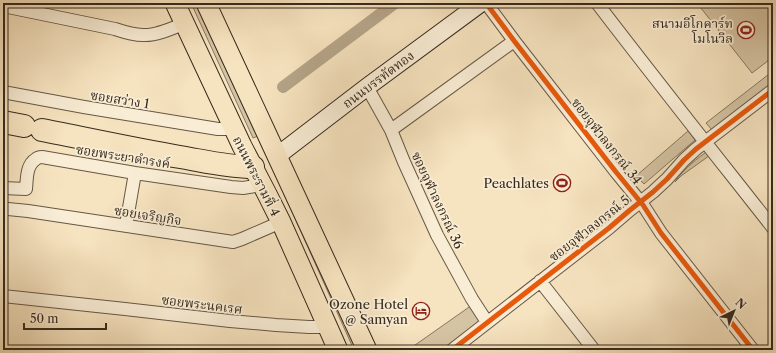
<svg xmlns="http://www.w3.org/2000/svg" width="776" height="353" font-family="'Libre Caslon Text','Noto Serif Thai',serif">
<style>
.green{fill:#d5c4a3;stroke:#867760}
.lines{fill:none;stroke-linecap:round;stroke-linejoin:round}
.canal{stroke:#b5a488;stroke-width:12}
.street-casing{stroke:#665845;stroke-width:14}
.secondary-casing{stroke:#362a1c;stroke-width:19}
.primary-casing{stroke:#362a1c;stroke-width:21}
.highway-casing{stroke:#362a1c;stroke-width:24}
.street{stroke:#f9edd5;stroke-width:12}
.secondary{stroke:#f9edd5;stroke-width:17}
.primary{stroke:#f6e3bf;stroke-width:19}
.highway{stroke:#f6e3bf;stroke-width:22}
.cycleway-casing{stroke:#f9edd5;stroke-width:8}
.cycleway{stroke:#e8590c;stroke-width:5}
.labels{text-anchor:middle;stroke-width:3.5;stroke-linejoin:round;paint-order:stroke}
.poi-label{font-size:13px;fill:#362a1c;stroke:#f9edd5;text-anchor:end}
.street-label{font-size:13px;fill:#362a1c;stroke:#f9edd5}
</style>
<rect width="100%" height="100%" fill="#f6e3bf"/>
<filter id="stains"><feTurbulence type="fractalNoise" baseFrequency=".005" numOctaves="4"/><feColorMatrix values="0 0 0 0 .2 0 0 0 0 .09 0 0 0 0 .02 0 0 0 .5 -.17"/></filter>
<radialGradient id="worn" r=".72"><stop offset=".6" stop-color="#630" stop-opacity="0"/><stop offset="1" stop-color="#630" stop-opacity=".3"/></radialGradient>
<path class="green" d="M191,3H198L258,136L253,138Z
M697,3H773V57L752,73Z
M773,71V83L713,131L706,123Z
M688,131L695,140L644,184L636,176Z
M710,149L713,153L681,176L675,182C684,168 697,159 710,149Z
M284,194L361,350H354Z
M472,305L482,320L441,350H408Z"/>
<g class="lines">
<path class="canal" d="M283,87L395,3"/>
<defs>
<path id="street" d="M486,3L515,42L616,172L643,205L661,233L753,350
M597,3C655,79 714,153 773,228
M3,6L115,29C124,32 133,35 143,35C156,36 173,28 185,23
M367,87L391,130L404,162L437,235L472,299L487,322
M3,92L84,107L218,129H234
M391,130L514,41
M3,188L26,189C27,179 26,165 36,159C38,157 40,157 42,157L135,173L231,187L243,188L262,185
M8,209L28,211L233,242L242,239L281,222
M126,225L135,173
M540,281L594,350
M3,296L125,309L230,321L276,325L309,327H327
M452,350L609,228L630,210L653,192L667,179L684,160L696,149L773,90"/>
<path id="secondary" d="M277,156L367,87L481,3"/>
<path id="primary" d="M175,3L242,146L267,194L281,222L338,350
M206,3L277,156L367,350"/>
<path id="highway" d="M3,122L24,126
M42,130C88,139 134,149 180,157C204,161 228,167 253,167"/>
</defs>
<use href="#street" class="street-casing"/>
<use href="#secondary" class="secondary-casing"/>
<use href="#primary" class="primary-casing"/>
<use href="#highway" class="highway-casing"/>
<use href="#street" class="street"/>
<use href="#secondary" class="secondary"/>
<use href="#primary" class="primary"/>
<use href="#highway" class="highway"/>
<defs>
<path id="cycleway" d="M486,3L515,42L616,172L643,205L661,233L753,350
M452,350L609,228L630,210L653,192L667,179L684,160L696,149L773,90"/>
</defs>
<use href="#cycleway" class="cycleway-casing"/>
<use href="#cycleway" class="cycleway"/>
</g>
<defs>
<symbol id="stadium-ring" viewBox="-11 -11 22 22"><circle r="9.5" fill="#f9edd5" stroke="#8f2418" stroke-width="1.5"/><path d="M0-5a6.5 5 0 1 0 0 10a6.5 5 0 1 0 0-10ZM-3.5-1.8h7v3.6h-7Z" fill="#8f2418"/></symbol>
<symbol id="hotel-ring" viewBox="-11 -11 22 22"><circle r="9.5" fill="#f9edd5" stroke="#8f2418" stroke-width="1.5"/><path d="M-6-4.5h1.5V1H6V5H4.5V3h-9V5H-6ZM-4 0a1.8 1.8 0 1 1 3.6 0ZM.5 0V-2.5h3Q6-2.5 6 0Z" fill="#8f2418"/></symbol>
</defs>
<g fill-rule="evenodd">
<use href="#stadium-ring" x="736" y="20" width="20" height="20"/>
<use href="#stadium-ring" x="552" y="173" width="20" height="20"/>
<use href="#hotel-ring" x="411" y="301" width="20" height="20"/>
</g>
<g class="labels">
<g class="poi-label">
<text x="733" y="28">สนามอีโกคาร์ท<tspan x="733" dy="15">โมโนวีล</tspan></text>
<text x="549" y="188">Peachlates</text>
<text x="408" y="309">Ozone Hotel<tspan x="408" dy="15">@ Samyan</tspan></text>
</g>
<g class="street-label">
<text transform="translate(378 79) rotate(-37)" y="5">ถนนบรรทัดทอง</text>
<text transform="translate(120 99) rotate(9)" y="5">ซอยสว่าง 1</text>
<text transform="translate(607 141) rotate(52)" y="5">ซอยจุฬาลงกรณ์ 34</text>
<text transform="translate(123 156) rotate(9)" y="5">ซอยพระยาดำรงค์</text>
<text transform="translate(257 176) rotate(63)" y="5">ถนนพระรามที่ 4</text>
<text transform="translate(438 200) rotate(65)" y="5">ซอยจุฬาลงกรณ์ 36</text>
<text transform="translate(148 215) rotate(9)" y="5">ซอยเจริญกิจ</text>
<text transform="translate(589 228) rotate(-38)" y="5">ซอยจุฬาลงกรณ์ 5</text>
<text transform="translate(202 304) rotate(7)" y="5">ซอยพระนคเรศ</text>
</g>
</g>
<rect width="776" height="353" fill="none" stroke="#f6e3bf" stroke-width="16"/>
<rect x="4" y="4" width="768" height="345" fill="none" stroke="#362a1c" stroke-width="2"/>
<rect x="8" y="8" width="760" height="337" fill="none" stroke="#362a1c"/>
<g transform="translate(734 311) rotate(43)" stroke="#f9edd5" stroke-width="3" paint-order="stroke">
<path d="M0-3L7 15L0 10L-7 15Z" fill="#362a1c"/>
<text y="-6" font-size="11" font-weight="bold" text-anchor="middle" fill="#362a1c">N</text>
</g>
<path d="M24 323v6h82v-6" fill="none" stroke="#362a1c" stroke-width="2"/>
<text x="30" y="323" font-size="12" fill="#362a1c" stroke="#f9edd5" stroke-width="3" paint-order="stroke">50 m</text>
<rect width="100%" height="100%" filter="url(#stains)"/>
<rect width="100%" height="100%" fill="url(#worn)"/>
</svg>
